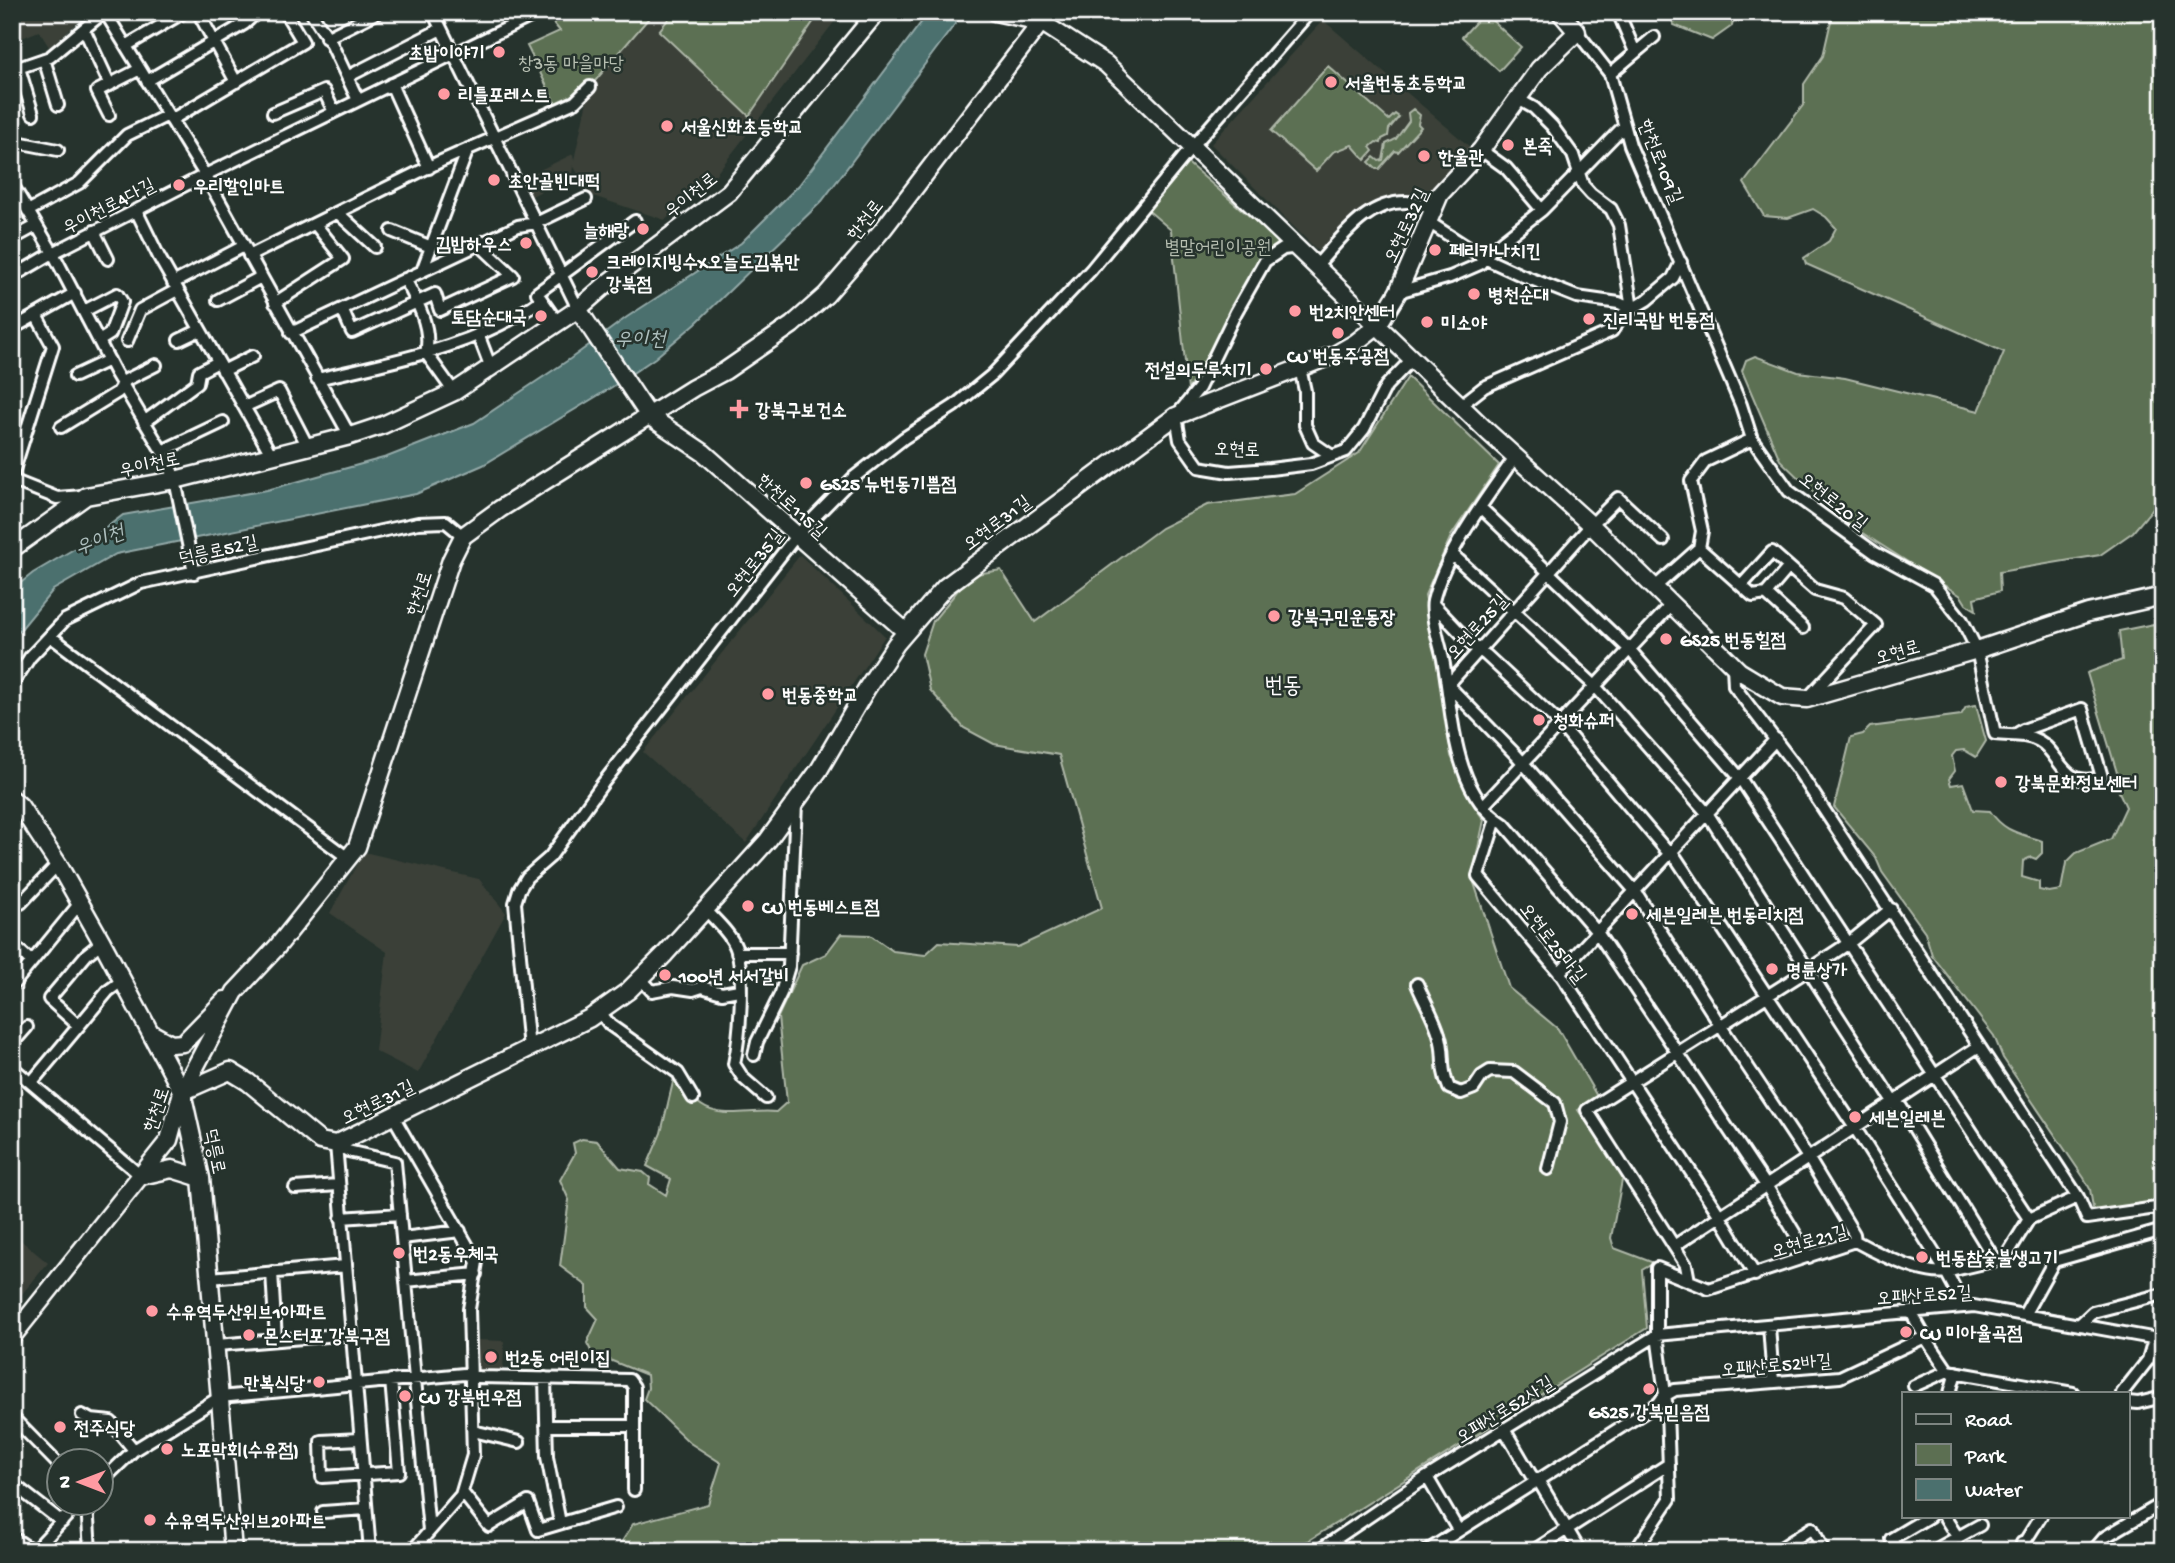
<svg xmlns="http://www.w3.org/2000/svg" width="2175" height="1563" font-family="'Gochi Hand','Poor Story',sans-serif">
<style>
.built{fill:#3a4038}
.green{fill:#5c6f52;stroke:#aeb7a8;stroke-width:2}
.water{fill:#4b706e;stroke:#93a9a8;stroke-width:2}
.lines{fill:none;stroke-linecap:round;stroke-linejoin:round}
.street-casing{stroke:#fff;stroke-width:16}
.secondary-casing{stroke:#fff;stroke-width:21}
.street{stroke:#26332d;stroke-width:10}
.secondary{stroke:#26332d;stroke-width:16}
.poi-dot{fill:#ff9aa2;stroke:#26332d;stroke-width:2.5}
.labels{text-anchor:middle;stroke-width:5;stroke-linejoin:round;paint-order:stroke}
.poi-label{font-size:19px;font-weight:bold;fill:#fff;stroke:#26332d;text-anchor:start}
.park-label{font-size:19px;fill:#b6beb1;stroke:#26332d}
.street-label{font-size:19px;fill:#fff;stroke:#26332d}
.water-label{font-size:21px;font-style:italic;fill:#aebfbe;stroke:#26332d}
.quarter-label{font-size:23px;fill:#fff;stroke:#26332d}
</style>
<rect width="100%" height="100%" fill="#26332d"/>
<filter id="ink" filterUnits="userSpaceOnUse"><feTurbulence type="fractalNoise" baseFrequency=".0143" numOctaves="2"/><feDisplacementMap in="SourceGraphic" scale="14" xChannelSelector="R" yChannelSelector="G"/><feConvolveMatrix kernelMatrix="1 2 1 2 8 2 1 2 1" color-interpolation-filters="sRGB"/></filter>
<g filter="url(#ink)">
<path class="built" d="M12,12H90L49,47L39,31L12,42Z
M654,12H842L709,183L665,220L590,195L573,165L572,175L530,197L523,178L573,154L574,160L590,87Z
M1323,20L1470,147L1429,199L1407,197L1379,201L1359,211L1319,252L1211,144Z
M800,555L885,636L746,843L643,752Z
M364,852L479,879L506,913L418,1073L375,1051L387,952L330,913Z
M12,1233L48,1263L12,1306Z
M478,1340L504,1341L503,1375L477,1374Z"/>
<path class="green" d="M561,12H590L591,14L654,12L590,87L555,103L527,46L560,31L549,18Z
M674,12H820L749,116L659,31Z
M1668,12H1735L1732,26L1712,40L1674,25Z
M1833,12H2163V496L2133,532L2100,555L1999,572L2000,591L1974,598L1976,610L1966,604L1961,596L1842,520L1780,460L1742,371L1746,360L1755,356L1798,372L1845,378L1979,411L2004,352L1806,264L1804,258L1829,241L1836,228L1826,217L1813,209L1788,218L1764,216L1744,183L1804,104V84L1823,56Z
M1484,13L1521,47L1499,71L1462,37Z
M1328,66L1389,120L1395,114L1399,117L1389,129L1388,136L1382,139L1381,143L1376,142L1370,147L1373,151L1365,160L1352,145L1333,152L1316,171L1271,131Z
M1413,109L1420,115L1418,124L1421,127L1398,152L1395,151L1379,169H1376L1369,162L1374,157L1379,161L1383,160L1386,144L1396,139L1409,121L1408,113Z
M1183,159L1283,245L1256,267L1188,390L1171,230L1143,206Z
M1408,377L1499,465L1451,536L1425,595L1440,668L1451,756L1475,807L1484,820L1472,877L1509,988L1558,1029L1598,1098L1578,1110L1623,1175L1611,1238L1614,1248L1654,1263L1642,1270L1647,1328L1303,1544L1309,1551H616L633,1524L708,1504L721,1463L690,1443L644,1399L648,1388L647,1375L592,1353L587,1343L598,1319L587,1307V1286L560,1266L569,1200L560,1180L575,1153L573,1143L582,1139L597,1141L620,1168L643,1172L650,1178L649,1184L666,1195L671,1179L647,1166L661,1133L674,1078C682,1086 691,1098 701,1105C722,1120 752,1109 776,1112L787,1102L778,1017L802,965L826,954L841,934L870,935L893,951L925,955L939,942L1018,947L1102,908L1059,755L994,744L964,728L930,690L922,654L933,621L970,575L1001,570L1035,622L1161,528L1207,505L1295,494L1359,453Z
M2154,624L2163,644V1206L2094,1214L2090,1189L2084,1178L2003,1058L1994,1036L1932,955L1925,932L1882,872L1876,858L1834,807L1851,737L1863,734L1870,727L1961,715L1966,707L1976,705L1986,741L1976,757L1964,750L1956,751L1952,756L1955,771L1949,779L1951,785L1963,783L1973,810L1990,811C2005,833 2020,833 2042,841V853L2036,859L2031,857L2023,861L2022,877L2039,882V890L2049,892L2061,890L2066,863L2076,853L2111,839L2126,807L2114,781L2118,776L2087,673L2122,660L2119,631Z"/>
<path class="water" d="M929,12H964L822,201L696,323L655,358L612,387L483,465L416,494L116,554L53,590L12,640V590L33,573L91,539L123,515L267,490L387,457L474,423L570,359L627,317L741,243L799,185Z"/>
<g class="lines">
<defs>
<path id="street" d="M105,12L205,175L350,436
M198,12L236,82
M311,12L331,43L358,100
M433,12L578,309
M1618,12L1635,52
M84,29L110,85
M1577,32L1610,74L1630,145L1741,405L1752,439L1789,491L1875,553L1934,585L1962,620L1977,650L1995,734C2010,736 2025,733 2039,741C2061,753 2061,790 2102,777L2082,709L2023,730L2018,733
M326,38L378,12
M126,46L184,12
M44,59L58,105
M19,68L33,114
M12,70L50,57L104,12
M1610,74L1654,37
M347,77L441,29
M147,81L244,24L257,12
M391,84L429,168
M273,113L324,91L334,112
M109,115L97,91L140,69
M171,120L303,42L285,12
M12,141L58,150
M1481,150L1506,168L1542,210
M12,184L53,253L115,372L169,463L175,480L194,573
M136,210L159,257L272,456
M28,211L79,183L127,135L168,115
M338,213L375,247
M1427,221L1484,258L1521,275L1577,297L1619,303L1632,309L1619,225L1611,209L1591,194L1583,185L1573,155L1552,126L1534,108L1516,98
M94,231L108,259
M392,231L431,247
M12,239L36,226
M1299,247L1283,249L1265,261L1236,312L1199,388L1176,416L1180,440L1199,467L1229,472L1270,469L1311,464L1346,451L1364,429L1386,386L1413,358
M249,256L439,162L575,102L590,87
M1317,265C1342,238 1365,202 1406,202C1415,202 1424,206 1433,208
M422,271L468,149
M12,277L53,253L205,175L540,12
M405,279C417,301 432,328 426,353L454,392
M173,283L244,246
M1398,292L1450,277L1480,264L1491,250L1542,210L1624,126
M218,300L261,277
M275,303L343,259L315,224
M342,309L352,332L435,294L440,310L513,276L479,244
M84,311L117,294L122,302L110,334L99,341
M558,323L537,293L635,221
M15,327L75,293
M291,333L518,226L536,223L586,199
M478,334L491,368
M179,340L200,330
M127,341L140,310L177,290
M1300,368L1305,391V425L1313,443L1332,456
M223,371L253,356
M75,376L109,360
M317,379C394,361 477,347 541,300
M1461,405L1484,387L1612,331L1623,314L1647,300L1673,278L1681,262
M244,407L279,391L308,447
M144,422L197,383L199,372L218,362
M61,427L118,392L126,380L156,365
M162,451L223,422
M1515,457C1486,499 1445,552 1433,601C1430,614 1440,645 1443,659C1453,712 1452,793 1504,824L1597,932L1769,1190L1809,1257
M12,476L53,346L36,315
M12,480L57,498L83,496
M1481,508L1630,650L1740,778L2029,1219
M1699,548L1753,596L1766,594L1803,628
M1452,554L1595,686L1707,813L1894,1103L1901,1107L1995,1260
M1742,585L1772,552L1815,590L1844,598L1876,625L1808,698
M1654,588L1699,548L1702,531L1691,481L1706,461L1752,439
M1766,594L1789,567
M1434,605L1472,645L1486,655L1556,720L1666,850L1674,855L1855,1128L1946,1272L1965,1307
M50,636L348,858
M1733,665L1734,686L1796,767L2078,1197L2087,1218L2163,1207
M12,685L30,657L65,620L141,583L418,523L446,522L463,536
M1448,685L1517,756L1635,891L1720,1025L1809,1159L1854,1234L1855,1241
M1448,685L1591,525L1618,498L1663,540
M1484,805L1671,605
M1496,819L1478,876L1562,976L1718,1213L1755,1275
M12,897L21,903L58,864
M705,909C715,920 731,934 736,948C745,973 740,1037 734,1064L743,1078L766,1098
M12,944L32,962
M737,953H790
M1559,973L1776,739
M640,978L652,991L673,987L693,990L702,987L722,993L739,990
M1417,984C1424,1001 1434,1017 1439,1034C1446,1054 1439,1066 1449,1088L1461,1093L1474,1088L1482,1076L1490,1071L1514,1072L1555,1103L1560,1122L1548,1169
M12,986L80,903
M600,1012L610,1025L678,1073L693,1098
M79,1026L49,999L87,954L102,942
M12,1044L27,1027
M529,1049L515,903L519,890L527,877L550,857L603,783L796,536L853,478L904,438L954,406L992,375L1091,270L1192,147L1310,12
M754,1055L757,1042L781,993L789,966L796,803
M12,1067L141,1176
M31,1083L108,991L123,980
M393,1116L477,1262L469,1309L473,1455L461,1495L412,1551
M295,1188L338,1185
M341,1218L400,1214
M402,1238L460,1231
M1674,1246L1979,1046
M272,1272L276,1340
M210,1278L345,1266
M406,1281L476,1274
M1689,1281L1686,1265L1587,1110L1808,970L1849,943L1891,909
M1911,1312L1925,1337L1948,1371
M2024,1315L2054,1261L2163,1230
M1769,1325L1773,1382
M2079,1325L2093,1312L2163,1294
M217,1345L351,1334
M1948,1371L2073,1393
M545,1378L547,1457L560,1523
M1914,1386L1948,1371
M1950,1393L1956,1372
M2122,1393L2148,1360L2154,1339
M2128,1402L2138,1403L2163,1397
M82,1415L91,1420L111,1422L134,1450
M12,1417L60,1466
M546,1426H634
M1504,1429L1531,1475L1541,1485L1580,1551
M473,1431L519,1442
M360,1439L321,1441L322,1477L399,1472L391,1380
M1427,1477L1458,1530
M102,1481L134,1450L220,1397L464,1374L478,1377L629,1380L634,1387V1490
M12,1483L62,1522
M462,1492L489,1526L528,1502L538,1530L616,1507
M87,1504L90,1551
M323,1512L366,1509
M1944,1516L1958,1538
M12,1537L33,1551
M2022,1543L2036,1551
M1778,1550L1812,1528L1824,1551
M34,1551L78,1504
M339,1551L369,1548
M370,1551L336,1144L348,1151L395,1162L429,1531
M1318,1551L1427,1477L1657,1335L1974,1306L2163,1340
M1427,1551L1659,1403L1664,1396L1675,1390L1840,1377L1925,1337
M1533,1551L1669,1464
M1633,1551L1637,1548L1670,1499L1667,1409L1657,1335V1268L1709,1289L1855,1241C1877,1253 1921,1276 1946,1272L2005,1258L2029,1219L2078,1197
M1897,1551L1891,1539L1930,1516
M1933,1551L1980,1525
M2019,1551L2041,1516
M2093,1551L2105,1537L2163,1503"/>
<path id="secondary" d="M995,12L1041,22L1106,64L1488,432L1591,525L1739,671L1782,697L1807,699L1977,650L2088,613L2163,596
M578,309L649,416L704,453L905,631
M12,549L86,496L175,480L350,436L383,425L454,392L578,309L610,281L729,192L877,12
M12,799L20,806L58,864L102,942L182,1092L201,1178L233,1551
M151,1033L171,1044L183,1043L225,1000
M182,1092L230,1071L248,1082L320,1141L336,1144L590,1018L628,991L665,954L768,840L819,770L867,688L896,644L945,587L1176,416L1336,354L1355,343L1378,325L1398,292L1440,194L1481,150L1539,69L1577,32L1560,12
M141,1176L172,1169L201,1178
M12,1337L169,1140L182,1092L235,992L277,947L357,847L451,560L463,536L500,509L693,388L725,371L792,325L826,295L884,228L1049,12
M2161,1551L2163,1550"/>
</defs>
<use href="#street" class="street-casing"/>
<use href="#secondary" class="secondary-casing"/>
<use href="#street" class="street"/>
<use href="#secondary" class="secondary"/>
</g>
</g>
<g class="poi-dot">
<circle cx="499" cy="52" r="7"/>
<circle cx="1331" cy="82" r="7"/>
<circle cx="444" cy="94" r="7"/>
<circle cx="667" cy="126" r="7"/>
<circle cx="1508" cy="145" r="7"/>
<circle cx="1424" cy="156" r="7"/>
<circle cx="494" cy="180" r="7"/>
<circle cx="179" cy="185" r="7"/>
<circle cx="643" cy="229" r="7"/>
<circle cx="526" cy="243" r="7"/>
<circle cx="1435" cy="250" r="7"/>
<circle cx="592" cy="272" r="7"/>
<circle cx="1474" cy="294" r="7"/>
<circle cx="1295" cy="311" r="7"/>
<circle cx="541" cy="316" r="7"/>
<circle cx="1589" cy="319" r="7"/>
<circle cx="1427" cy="322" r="7"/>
<circle cx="1338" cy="333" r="7"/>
<circle cx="1266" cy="369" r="7"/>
<path d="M735.5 398.5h7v7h7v7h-7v7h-7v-7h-7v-7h7z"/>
<circle cx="806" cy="483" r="7"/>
<circle cx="1274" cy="616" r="7"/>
<circle cx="1666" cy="639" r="7"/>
<circle cx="768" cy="694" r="7"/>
<circle cx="1539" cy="720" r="7"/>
<circle cx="2001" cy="782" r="7"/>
<circle cx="748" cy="906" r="7"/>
<circle cx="1632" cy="914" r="7"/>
<circle cx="1772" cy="969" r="7"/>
<circle cx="665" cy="975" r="7"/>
<circle cx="1855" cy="1117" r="7"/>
<circle cx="399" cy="1253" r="7"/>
<circle cx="1922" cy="1257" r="7"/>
<circle cx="152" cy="1311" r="7"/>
<circle cx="1906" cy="1332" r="7"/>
<circle cx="249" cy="1335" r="7"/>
<circle cx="491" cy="1357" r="7"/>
<circle cx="319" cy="1382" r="7"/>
<circle cx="1649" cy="1389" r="7"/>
<circle cx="405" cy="1396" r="7"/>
<circle cx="60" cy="1427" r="7"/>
<circle cx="167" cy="1449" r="7"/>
<circle cx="150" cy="1520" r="7"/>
</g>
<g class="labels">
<g class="poi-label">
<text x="485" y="59" text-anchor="end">초밥이야기</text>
<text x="1345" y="89">서울번동초등학교</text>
<text x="458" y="101">리틀포레스트</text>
<text x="681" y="133">서울신화초등학교</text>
<text x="1522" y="152">본죽</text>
<text x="1438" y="163">한울관</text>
<text x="508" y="187">초안골빈대떡</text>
<text x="193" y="192">우리할인마트</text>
<text x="629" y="236" text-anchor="end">늘해랑</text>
<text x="512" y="250" text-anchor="end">김밥하우스</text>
<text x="1449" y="257">페리카나치킨</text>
<text x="606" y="268">크레이지빙수X오늘도김볶만<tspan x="606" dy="22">강북점</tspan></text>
<text x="1488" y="301">병천순대</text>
<text x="1309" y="318">번2치안센터</text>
<text x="527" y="323" text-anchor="end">토담순대국</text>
<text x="1603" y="326">진리국밥 번동점</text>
<text x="1441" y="329">미소야</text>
<text x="1338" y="362" text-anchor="middle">CU 번동주공점</text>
<text x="1252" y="376" text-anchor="end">전설의두루치기</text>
<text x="755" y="416">강북구보건소</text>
<text x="820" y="490">GS25 뉴번동기쁨점</text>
<text x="1288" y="623">강북구민운동장</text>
<text x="1680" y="646">GS25 번동힐점</text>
<text x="782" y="701">번동중학교</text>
<text x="1553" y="727">청화슈퍼</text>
<text x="2015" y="789">강북문화정보센터</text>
<text x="762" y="913">CU 번동베스트점</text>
<text x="1646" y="921">세븐일레븐 번동리치점</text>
<text x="1786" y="976">명륜상가</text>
<text x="679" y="982">100년 서서갈비</text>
<text x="1869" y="1124">세븐일레븐</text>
<text x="413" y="1260">번2동우체국</text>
<text x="1936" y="1264">번동참숯불생고기</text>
<text x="166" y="1318">수유역두산위브1아파트</text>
<text x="1920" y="1339">CU 미아율곡점</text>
<text x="263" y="1342">몬스터포 강북구점</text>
<text x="505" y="1364">번2동 어린이집</text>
<text x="305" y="1389" text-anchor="end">만복식당</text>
<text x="419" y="1403">CU 강북번우점</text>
<text x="1649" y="1418" text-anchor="middle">GS25 강북믿음점</text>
<text x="74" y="1434">전주식당</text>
<text x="181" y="1456">노포막회(수유점)</text>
<text x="164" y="1527">수유역두산위브2아파트</text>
</g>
<g class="park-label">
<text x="571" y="69">창3동 마을마당</text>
<text x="1218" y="253">별말어린이공원</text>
</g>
<g class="street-label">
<text transform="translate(1662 161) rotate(68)" y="7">한천로109길</text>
<text transform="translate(690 194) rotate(-38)" y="7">우이천로</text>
<text transform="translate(108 205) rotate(-27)" y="7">우이천로4다길</text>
<text transform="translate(864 219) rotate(-52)" y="7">한천로</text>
<text transform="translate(1405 225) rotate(-65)" y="7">오현로32길</text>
<text transform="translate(1237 448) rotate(1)" y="7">오현로</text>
<text transform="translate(149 463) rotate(-12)" y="7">우이천로</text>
<text transform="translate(1834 500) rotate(38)" y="7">오현로20길</text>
<text transform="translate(793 505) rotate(42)" y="7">한천로115길</text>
<text transform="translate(996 522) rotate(-37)" y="7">오현로31길</text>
<text transform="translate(218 549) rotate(-13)" y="7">덕릉로52길</text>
<text transform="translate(753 562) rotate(-52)" y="7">오현로35길</text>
<text transform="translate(418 593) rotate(-72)" y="7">한천로</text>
<text transform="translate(1476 626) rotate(-48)" y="7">오현로25길</text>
<text transform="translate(1897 651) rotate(-16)" y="7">오현로</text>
<text transform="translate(1554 942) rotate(52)" y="7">오현로25마길</text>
<text transform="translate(377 1101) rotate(-26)" y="7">오현로31길</text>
<text transform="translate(155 1109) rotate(-71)" y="7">한천로</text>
<text transform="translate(216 1151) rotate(78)" y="7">덕릉로</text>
<text transform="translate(1809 1240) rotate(-16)" y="7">오현로21길</text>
<text transform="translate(1924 1294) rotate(-4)" y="7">오패산로52길</text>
<text transform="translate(1776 1364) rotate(-5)" y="7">오패산로52바길</text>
<text transform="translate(1504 1409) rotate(-32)" y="7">오패산로52사길</text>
</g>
<g class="water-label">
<text x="640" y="345">우이천</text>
<text transform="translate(99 539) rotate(-21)" y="7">우이천</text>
</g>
<g class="quarter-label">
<text x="1283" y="692">번동</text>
</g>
</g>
<rect width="2175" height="1563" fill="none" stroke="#26332d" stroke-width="42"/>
<rect x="21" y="21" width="2133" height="1521" fill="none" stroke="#fff" stroke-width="2.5" filter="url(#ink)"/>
<rect x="1902" y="1392" width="228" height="126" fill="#26332d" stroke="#7d8581" stroke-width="2"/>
<rect x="1916" y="1414" width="35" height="10" fill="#26332d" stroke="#7d8581" stroke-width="2"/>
<text x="1965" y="1426" font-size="21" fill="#ffffff">Road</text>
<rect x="1916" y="1444" width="35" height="21" fill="#5c6f52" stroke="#7d8581" stroke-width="2"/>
<text x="1965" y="1462" font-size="21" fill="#ffffff">Park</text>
<rect x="1916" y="1479" width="35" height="21" fill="#4b706e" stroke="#7d8581" stroke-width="2"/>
<text x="1965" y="1496" font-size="21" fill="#ffffff">Water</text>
<g transform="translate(80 1482) rotate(270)"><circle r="33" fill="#26332d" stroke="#7d8581" stroke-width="2"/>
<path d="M0-5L12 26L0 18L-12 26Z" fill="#ff9aa2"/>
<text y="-10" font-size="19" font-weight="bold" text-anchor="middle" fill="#ffffff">N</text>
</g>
</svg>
